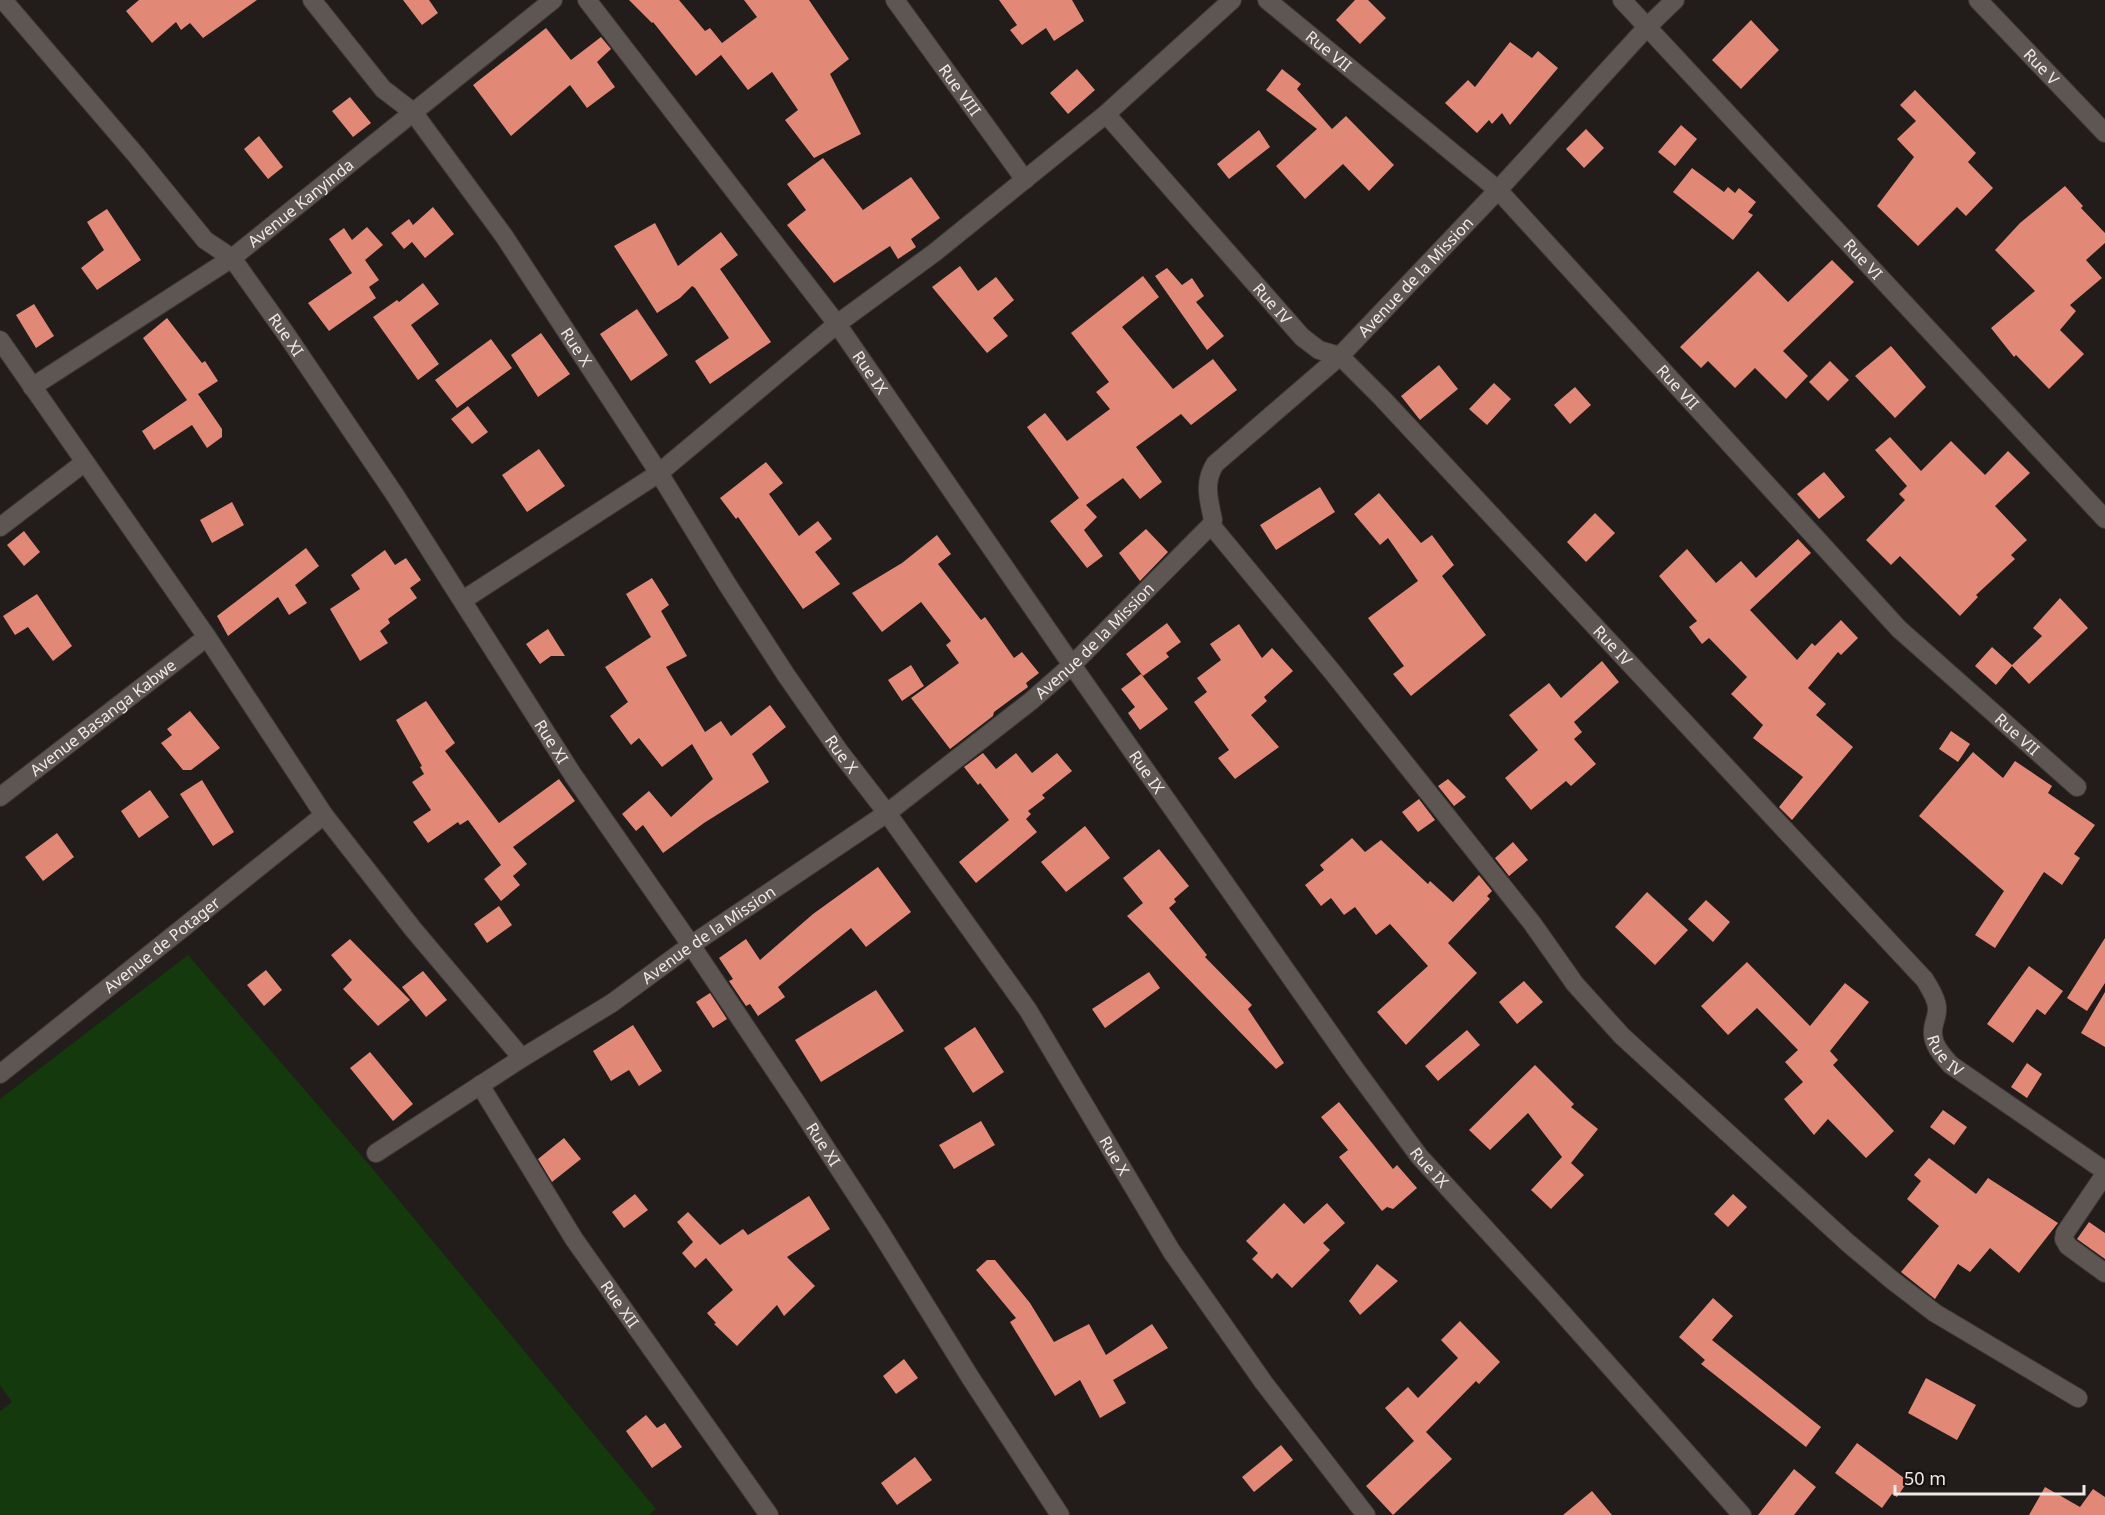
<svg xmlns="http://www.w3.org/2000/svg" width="2105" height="1515" font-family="'Noto Sans',sans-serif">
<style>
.green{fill:#14390d}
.building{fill:#e28877}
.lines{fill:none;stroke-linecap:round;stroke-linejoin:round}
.minor-casing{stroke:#3e3937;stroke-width:20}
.minor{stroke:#5d5653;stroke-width:18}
.labels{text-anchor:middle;stroke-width:6;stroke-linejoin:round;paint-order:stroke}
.street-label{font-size:16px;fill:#eeeae8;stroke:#191311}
</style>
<rect width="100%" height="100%" fill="#221c1a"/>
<path class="green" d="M188,955L367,1162L656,1509L649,1515H0V1411L12,1402L0,1385V1099Z"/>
<path class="building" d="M139,0H257L203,38L190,23L181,30L176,22L152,43L126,11Z
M403,0H429L438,13L422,25Z
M629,0H679L705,31L710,28L722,43L757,17L744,0H809L849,59L830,74L861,134L814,158L785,120L798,110L772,72L748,90L721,55L696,76L653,22L652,23Z
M999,0H1072L1084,21L1054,41L1046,28L1022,45L1010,30L1017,25Z
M1355,0H1368L1386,18L1360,44L1336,20Z
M1751,20L1779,50L1741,89L1712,60Z
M546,28L571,60L601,37L611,49L597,62L615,87L587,108L570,85L511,136L473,85Z
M1510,42L1532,58L1538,51L1558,68L1510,125L1502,113L1492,124L1489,120L1477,133L1445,103L1468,80L1475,87Z
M1077,69L1095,90L1068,114L1050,93Z
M1282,69L1301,84L1297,89L1332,129L1346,116L1394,165L1369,191L1343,164L1305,199L1276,166L1317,129L1266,90Z
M1915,90L1976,153L1968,162L1993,188L1966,216L1957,207L1918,246L1877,206L1914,157L1897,139L1916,121L1900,105Z
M350,97L371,123L353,137L332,111Z
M1681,125L1697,139L1675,166L1658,152Z
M1586,129L1604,148L1584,168L1566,149Z
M1259,130L1270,147L1229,179L1217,164Z
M259,136L283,167L268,179L244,149Z
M823,158L863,210L911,177L940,218L911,239L916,247L898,259L890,246L834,283L787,225L806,210L787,184Z
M1692,168L1724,192L1728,187L1735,193L1739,188L1756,202L1748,212L1753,215L1733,240L1673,192Z
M2065,186L2083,206L2081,208L2105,233V243L2086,260L2102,278L2070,305L2076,311L2060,330L2084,354L2049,389L2016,355L2014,357L1991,328L2035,291L1995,250L2020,223Z
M433,207L454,234L425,258L412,242L404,249L391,233L409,219L413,225Z
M107,209L141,260L97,290L81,268L104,250L87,222Z
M655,223L678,266L721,232L738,255L720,269L771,342L710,384L695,361L729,338L695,288L692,286L680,298L657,313L614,246Z
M367,227L383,245L365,260L379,280L369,287L376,298L329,331L308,303L352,273L329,239L344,228L352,240Z
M1832,260L1854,282L1783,351L1808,376L1786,399L1755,368L1735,388L1708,361L1701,368L1680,347L1758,271L1788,302Z
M960,266L978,291L996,277L1014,300L993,318L1008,336L987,353L932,287Z
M1167,268L1182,285L1192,278L1204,296L1196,302L1224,336L1207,350L1155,276Z
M1143,276L1159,297L1122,327L1173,389L1213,359L1237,390L1191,425L1181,414L1136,447L1162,482L1140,499L1123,478L1086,505L1097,517L1084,530L1103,556L1087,568L1050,521L1079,498L1027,427L1045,413L1067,441L1110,409L1096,392L1109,382L1071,333Z
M423,283L439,304L411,325L439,364L418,380L373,317L397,300L399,302Z
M34,304L54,336L36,348L16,315Z
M637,309L668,355L631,381L600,334Z
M167,318L202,363L205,361L218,381L198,394L222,429V437L207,448L192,425L154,450L142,431L187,400L143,338Z
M541,333L570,374L538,397L511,355Z
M491,339L512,368L457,408L435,380Z
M1891,346L1926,387L1895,418L1855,376Z
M1830,361L1849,380L1828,401L1809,382Z
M1439,365L1458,389L1420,420L1401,396Z
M1494,383L1511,399L1487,425L1469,409Z
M1575,387L1591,405L1570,424L1554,405Z
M468,406L488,432L472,444L451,419Z
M1890,437L1921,471L1951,441L1985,475L2008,451L2030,473L1995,506L2027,540L2011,555L2015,559L1976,595L1978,597L1960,616L1900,556L1891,565L1866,540L1905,500L1899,494L1907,486L1875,450Z
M539,449L565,486L527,512L502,475Z
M766,462L783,483L769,494L799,536L818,521L832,539L815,552L840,584L803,609L738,517L736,519L720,498Z
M1824,472L1845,497L1819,519L1797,494Z
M1320,487L1335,512L1276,550L1260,525Z
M1379,493L1421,543L1432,535L1454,565L1442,576L1486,635L1411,696L1393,674L1404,666L1368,618L1418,581L1388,538L1380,545L1354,514Z
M232,502L244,525L212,543L200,520Z
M1595,513L1615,533L1586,562L1567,542Z
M1146,529L1168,552L1140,581L1119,553Z
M24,531L40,552L24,566L7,545Z
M937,535L951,554L938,564L981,620L985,617L1014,658L1022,652L1039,673L1026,683L1028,687L994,712L993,716L950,749L911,698L959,663L946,645L951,641L921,602L882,632L852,593L902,563Z
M1798,539L1811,553L1750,610L1797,660L1812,643L1815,646L1841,620L1858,638L1841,655L1838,652L1808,688L1826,704L1816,715L1853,747L1792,820L1779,807L1803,777L1753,738L1763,725L1731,694L1747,677L1709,638L1702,644L1689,627L1697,621L1659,576L1687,549L1716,583L1741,561L1756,578Z
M306,548L319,566L295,585L307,603L289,615L278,597L228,636L217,616Z
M385,550L395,565L406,558L421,580L410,588L417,598L388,619L390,623L380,631L388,643L360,661L330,609L360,589L351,575Z
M652,578L669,605L661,611L687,656L666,667L705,732L721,721L731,736L770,705L786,727L752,754L769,782L704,823L663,853L643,825L636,831L622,814L649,791L671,817L713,779L692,744L662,767L639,738L631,745L610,716L628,702L605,667L651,637L626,594Z
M37,594L72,646L53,661L28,627L15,635L3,616Z
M2060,598L2088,628L2029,684L2012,666L1996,685L1975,666L1992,647L2012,665L2042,636L2033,628Z
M1167,623L1181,642L1166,653L1169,657L1143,676L1126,654Z
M1239,624L1262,658L1272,648L1293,671L1264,697L1267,701L1251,715L1279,747L1235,779L1218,758L1229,750L1194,702L1207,692L1197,678L1221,660L1210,644Z
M548,629L565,656H551L540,664L526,644Z
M1602,661L1619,682L1574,722L1582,732L1574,739L1596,764L1571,786L1566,781L1531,810L1505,778L1538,750L1509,715L1549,683L1561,698Z
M911,665L924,686L902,701L888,680Z
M1141,674L1168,709L1140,730L1128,713L1135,707L1121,689Z
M426,701L455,743L445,751L499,823L559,779L575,801L513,847L527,864L513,876L520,885L501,901L484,879L501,865L468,820L460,825L458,822L428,843L413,822L431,810L412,782L424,774L420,767L422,766L396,720Z
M190,711L220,748L191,770H183L161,743L172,735L167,729Z
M1951,731L1970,744L1958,762L1939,749Z
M1973,752L2003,778L2015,761L2052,786L2048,793L2095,825L2074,854L2080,858L2062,885L2044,872L1995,948L1975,935L2004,891L1919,816Z
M983,753L996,769L1016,753L1032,773L1057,753L1072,771L1042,795L1045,798L1028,811L1031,814L1026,819L1037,832L976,883L959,862L1009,820L980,783L978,785L964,767Z
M1448,779L1466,797L1454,806L1438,786Z
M202,780L234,832L213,846L180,794Z
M150,790L169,817L139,838L121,811Z
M1419,799L1435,820L1418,832L1402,812Z
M1085,826L1110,858L1066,892L1041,862Z
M57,833L74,857L43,881L25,857Z
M1352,838L1365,852L1381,840L1428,884L1430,881L1453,902L1479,875L1492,891L1487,896L1490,899L1448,943L1477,973L1406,1045L1377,1012L1428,966L1390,924L1376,935L1355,907L1344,915L1331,898L1321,906L1305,885L1324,870L1320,865Z
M1513,842L1528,860L1509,876L1495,858Z
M1159,849L1189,886L1174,899L1176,902L1169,908L1207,955L1205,957L1252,1005L1248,1009L1284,1063L1276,1069L1127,916L1143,903L1123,878Z
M878,867L911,912L866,947L851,928L778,987L785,997L758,1016L750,1004L746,1006L729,981L733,979L719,958L746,939L760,960L813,914Z
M1647,892L1688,930L1655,965L1615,927Z
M1706,900L1730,922L1713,942L1688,919Z
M499,906L512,925L487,943L474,924Z
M2105,938V983L2087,1011L2067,998Z
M350,939L410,1000L378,1026L343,989L352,980L331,955Z
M1747,962L1810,1026L1845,983L1869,1002L1830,1051L1838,1060L1833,1065L1894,1131L1866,1158L1828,1119L1814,1135L1784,1099L1803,1082L1785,1062L1798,1050L1757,1008L1728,1035L1701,1006Z
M2029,966L2063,991L2045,1015L2037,1009L2013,1043L1987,1024Z
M266,970L282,990L264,1006L247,985Z
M423,971L447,1000L426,1017L402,987Z
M1149,972L1160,988L1105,1028L1092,1009Z
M1524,981L1543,1002L1517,1024L1499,1002Z
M876,990L904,1031L821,1082L795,1040Z
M2105,992V1047L2081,1033Z
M710,993L727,1019L713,1028L696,1002Z
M633,1025L662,1071L639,1086L629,1070L611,1081L593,1051Z
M975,1027L1004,1072L973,1093L944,1048Z
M1467,1030L1480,1045L1438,1081L1425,1066Z
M370,1052L413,1104L393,1121L350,1068Z
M2027,1063L2042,1074L2027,1098L2011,1087Z
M1535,1065L1574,1104L1571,1107L1598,1129L1571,1163L1584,1175L1551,1209L1531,1190L1562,1157L1528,1113L1490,1150L1469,1130Z
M1339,1102L1393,1169L1397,1165L1417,1188L1393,1209L1387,1207L1382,1211L1339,1157L1348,1150L1321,1117Z
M1943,1110L1967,1127L1954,1145L1930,1127Z
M981,1121L995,1145L954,1169L939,1145Z
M564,1138L581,1159L552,1182L538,1159Z
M1929,1158L1976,1194L1988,1178L2058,1223L2019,1273L1990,1248L1970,1272L1958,1264L1935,1299L1901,1272L1939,1226L1907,1199L1921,1181L1914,1175Z
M635,1194L648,1210L624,1228L612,1212Z
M1733,1194L1747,1207L1728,1227L1714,1214Z
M809,1196L830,1229L787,1257L815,1286L784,1316L777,1305L737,1346L714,1324L716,1323L707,1313L733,1290L706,1258L695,1268L682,1253L693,1242L677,1222L688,1212L720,1245L743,1229L748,1235Z
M1284,1203L1304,1224L1327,1203L1345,1223L1323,1243L1330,1250L1292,1288L1277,1273L1272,1279L1252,1259L1258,1253L1246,1241Z
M2089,1222L2105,1233V1259L2077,1239Z
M987,1260H995L1030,1303L1054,1342L1089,1324L1106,1355L1152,1324L1168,1348L1113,1380L1126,1403L1100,1418L1080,1380L1055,1396L1010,1322L1016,1318L976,1270Z
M1377,1264L1398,1281L1360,1315L1349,1301Z
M1713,1298L1733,1316L1712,1340L1821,1427L1806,1447L1701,1364L1705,1360L1679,1337Z
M1460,1321L1500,1362L1479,1384L1476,1381L1426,1432L1452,1459L1393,1515L1366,1486L1414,1441L1385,1408L1408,1387L1418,1398L1458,1358L1441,1340Z
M904,1359L918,1378L896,1394L883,1376Z
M1926,1378L1976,1405L1957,1440L1908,1413Z
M646,1415L657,1428L665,1423L682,1447L652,1468L626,1431Z
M1857,1443L1908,1481L1897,1497L1892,1494L1882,1508L1835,1473Z
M1281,1445L1293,1460L1254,1492L1242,1477Z
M915,1457L932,1480L897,1505L881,1483Z
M1794,1469L1816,1487L1794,1515H1758Z
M2045,1487L2080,1507L2093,1489L2105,1497V1515H2029Z
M1592,1491L1612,1515H1563Z"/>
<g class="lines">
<defs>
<g id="minor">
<path id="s1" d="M3,0L136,155L205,240L232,258L286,334L395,495L573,775L691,945L794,1099L879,1230L970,1377L1060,1515"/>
<path id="s2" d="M312,0L383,89L413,112L504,236L659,473L727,584L786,675L839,751L887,813L1028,1010L1172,1252L1264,1383L1366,1515"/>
<path id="s3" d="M587,0L837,324L1072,665L1355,1069L1419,1156L1548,1297L1742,1515"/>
<path id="s4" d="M895,0L1025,180"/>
<path id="s5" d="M1267,0L1498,190L1899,629L2077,787"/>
<path id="s6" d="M1622,0L2105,519"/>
<path id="s7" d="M1978,0L2105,133"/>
<path id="s8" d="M1106,114L1302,337L1319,350L1340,356L1382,398L1925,980C1930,989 1936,997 1937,1007C1938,1016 1933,1023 1933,1031C1932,1045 1943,1056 1951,1065L2105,1171"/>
<path d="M0,340L207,637L324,815L413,929L522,1058"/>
<path id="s9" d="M32,387L232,258L553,0"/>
<path d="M1211,525L1334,674L1532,923L1575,984L1622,1036L1848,1243L1892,1280L1935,1313L2078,1398"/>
<path d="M0,527L85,462"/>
<path d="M463,600L659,473L837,324L934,253L1106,114L1232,0"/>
<path id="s10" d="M0,797L207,637"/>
<path id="s11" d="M0,1074L324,815"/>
<path id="s12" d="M480,1085L574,1239L769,1515"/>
<path id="s13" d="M376,1153L522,1058L612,1003L691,945L887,813L1031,701L1072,665L1211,525L1213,520C1209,500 1203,483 1215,464L1340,356L1498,190L1647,27L1675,0"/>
<path d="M2105,1174L2065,1233L2064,1239L2068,1246L2105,1273"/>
</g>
</defs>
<use href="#minor" class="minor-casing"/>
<use href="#minor" class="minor"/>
</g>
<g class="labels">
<g class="street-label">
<text dy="6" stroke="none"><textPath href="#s5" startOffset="80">Rue VII</textPath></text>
<text dy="6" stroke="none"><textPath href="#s7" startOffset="92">Rue V</textPath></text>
<text dy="6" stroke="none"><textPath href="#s4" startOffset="111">Rue VIII</textPath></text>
<text dy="6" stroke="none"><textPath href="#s9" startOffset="326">Avenue Kanyinda</textPath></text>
<text dy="6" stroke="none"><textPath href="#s6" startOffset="354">Rue VI</textPath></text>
<text dy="6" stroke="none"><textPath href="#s13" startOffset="1386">Avenue de la Mission</textPath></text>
<text dy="6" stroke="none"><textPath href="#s8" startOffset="252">Rue IV</textPath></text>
<text dy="6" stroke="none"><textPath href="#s1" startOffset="440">Rue XI</textPath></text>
<text dy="6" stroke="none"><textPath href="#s2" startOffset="438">Rue X</textPath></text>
<text dy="6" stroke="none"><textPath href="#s3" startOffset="468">Rue IX</textPath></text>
<text dy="6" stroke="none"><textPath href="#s5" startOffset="566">Rue VII</textPath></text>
<text dy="6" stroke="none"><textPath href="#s13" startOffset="884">Avenue de la Mission</textPath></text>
<text dy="6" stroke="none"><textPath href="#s8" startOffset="738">Rue IV</textPath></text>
<text dy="6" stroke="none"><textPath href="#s10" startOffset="130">Avenue Basanga Kabwe</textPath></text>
<text dy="6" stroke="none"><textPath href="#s5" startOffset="1052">Rue VII</textPath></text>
<text dy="6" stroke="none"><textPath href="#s1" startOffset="926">Rue XI</textPath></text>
<text dy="6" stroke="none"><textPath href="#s2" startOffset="924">Rue X</textPath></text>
<text dy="6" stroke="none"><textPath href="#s3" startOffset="954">Rue IX</textPath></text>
<text dy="6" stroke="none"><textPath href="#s13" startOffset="398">Avenue de la Mission</textPath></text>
<text dy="6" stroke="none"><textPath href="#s11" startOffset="207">Avenue de Potager</textPath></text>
<text dy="6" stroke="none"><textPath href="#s8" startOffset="1278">Rue IV</textPath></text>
<text dy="6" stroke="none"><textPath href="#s1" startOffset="1412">Rue XI</textPath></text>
<text dy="6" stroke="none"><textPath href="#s2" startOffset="1410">Rue X</textPath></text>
<text dy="6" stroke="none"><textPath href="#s3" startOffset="1440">Rue IX</textPath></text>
<text dy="6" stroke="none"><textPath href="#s12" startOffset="260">Rue XII</textPath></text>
</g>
</g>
<path d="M1895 1485v9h189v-9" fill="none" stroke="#eeeae8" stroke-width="3"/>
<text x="1904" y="1485" font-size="18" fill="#eeeae8" stroke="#191311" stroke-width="4.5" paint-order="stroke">50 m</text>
</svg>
